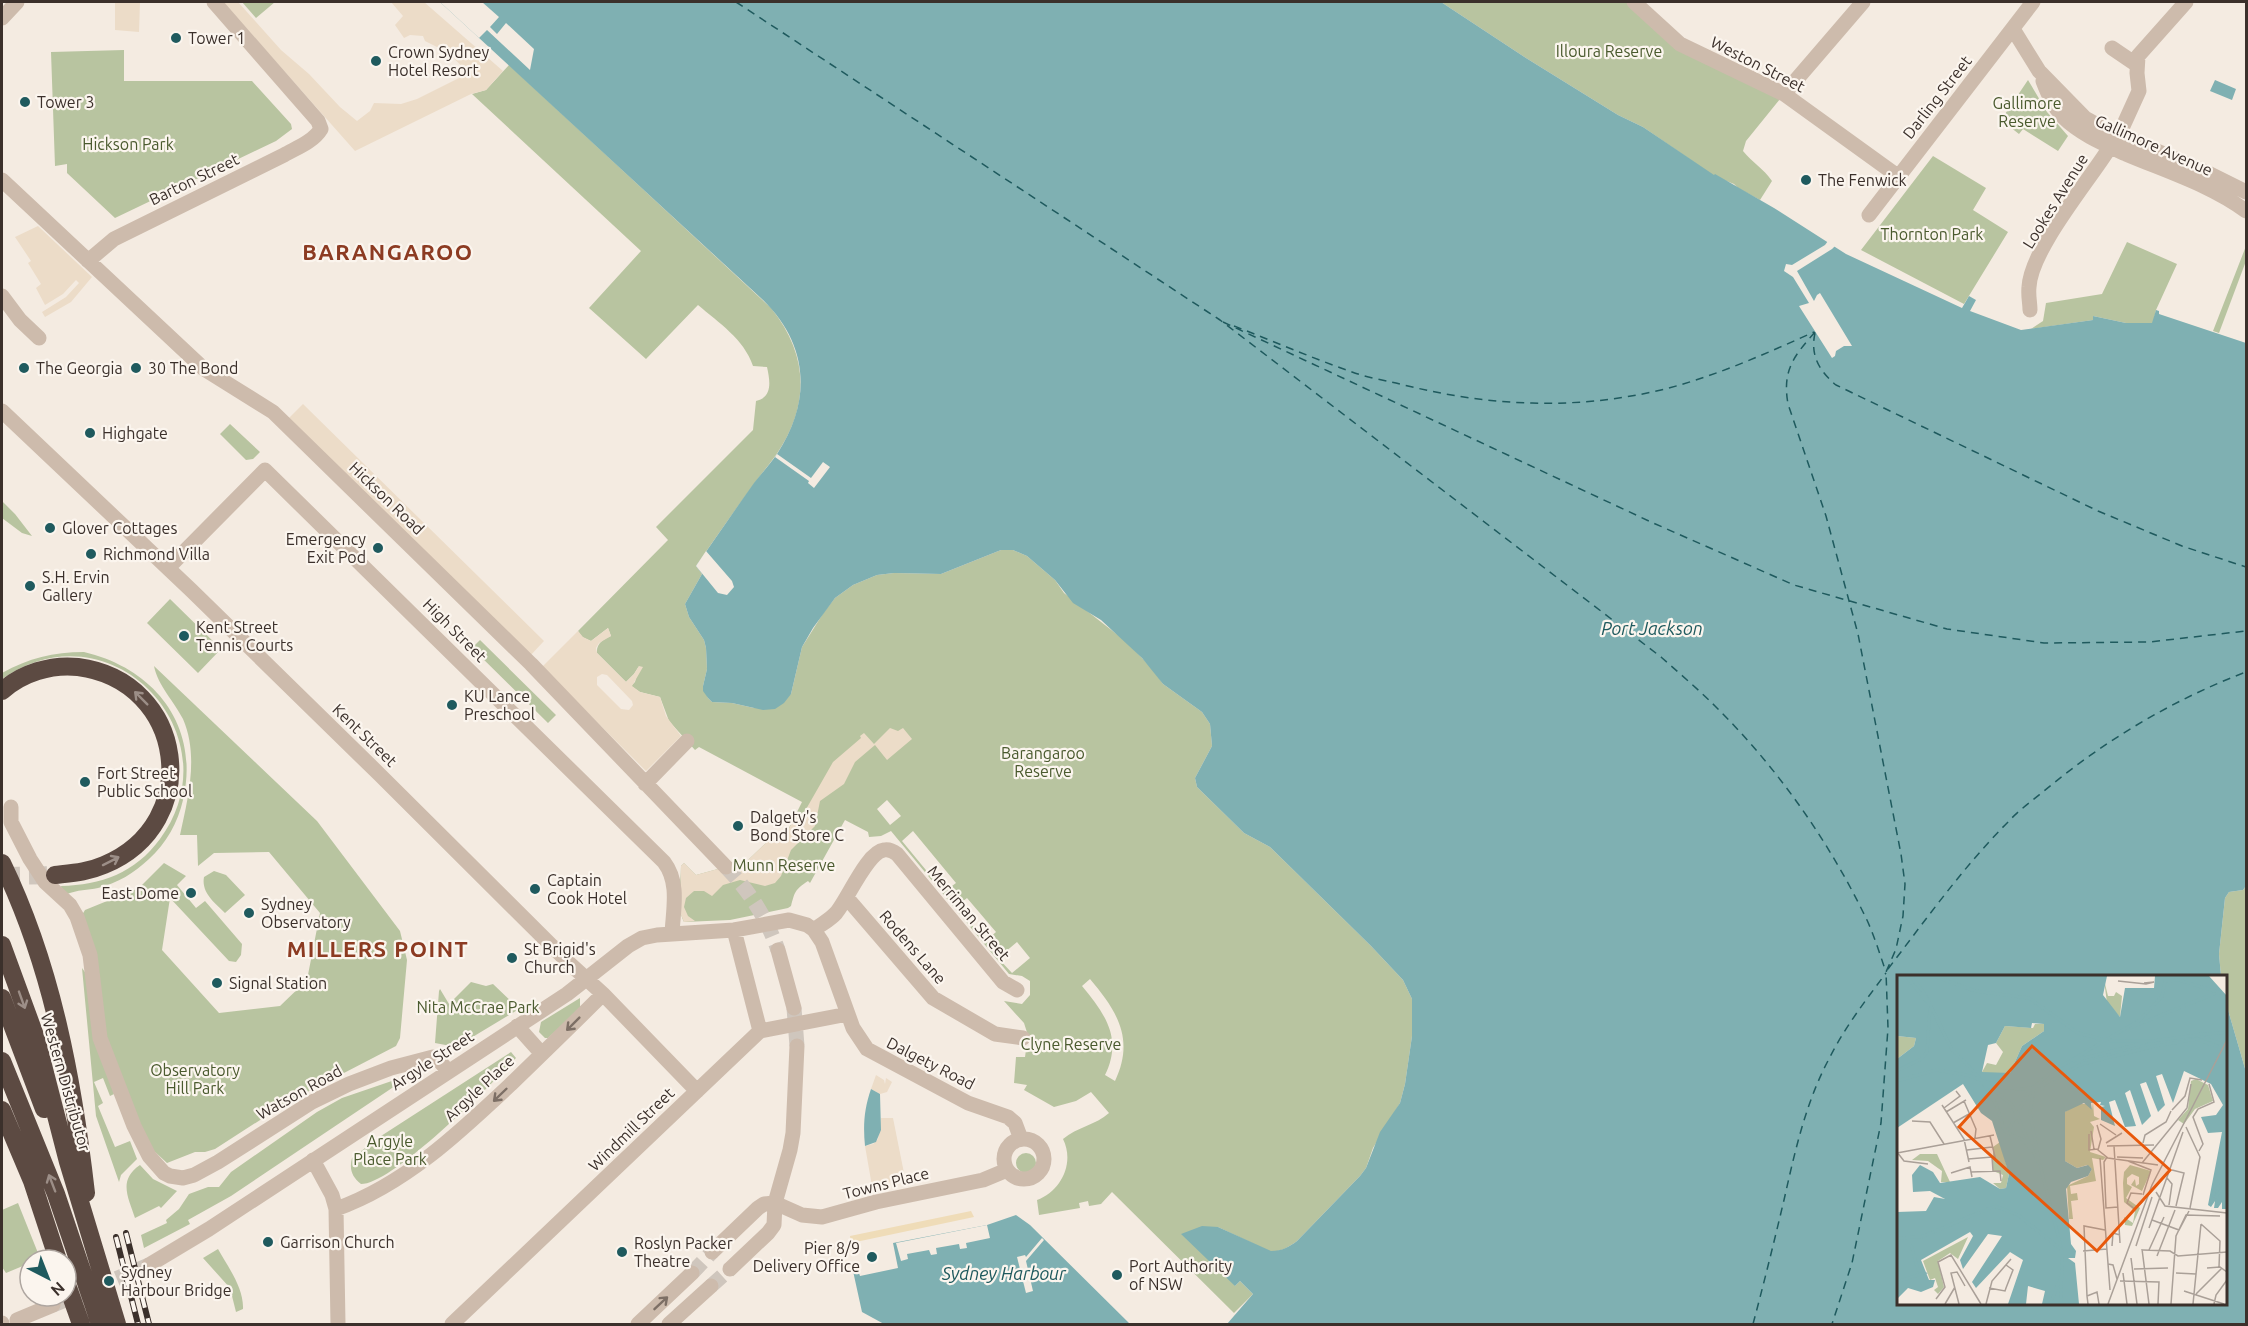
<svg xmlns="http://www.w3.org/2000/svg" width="2248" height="1326" font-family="Ubuntu,sans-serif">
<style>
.green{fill:#b8c4a0;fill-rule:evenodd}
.sand{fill:#efdcb8}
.plaza{fill:#ecdcc8;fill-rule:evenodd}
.water{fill:#7fb0b2}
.pier{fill:#f4ebe1}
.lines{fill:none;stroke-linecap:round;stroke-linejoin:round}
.ferry{stroke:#1f5a5e;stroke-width:1.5;stroke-dasharray:8 6;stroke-linecap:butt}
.minor-tunnel{stroke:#cfc6bd;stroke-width:15;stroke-dasharray:15 8;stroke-linecap:butt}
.highway-tunnel{stroke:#cfc6bd;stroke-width:18;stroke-dasharray:18 9;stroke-linecap:butt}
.minor{stroke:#cdbbac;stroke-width:15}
.highway{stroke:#5c4a42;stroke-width:18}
.rail-casing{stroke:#3b302b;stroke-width:6}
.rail{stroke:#fbf5ee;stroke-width:4;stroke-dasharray:11;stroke-linecap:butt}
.oneway{stroke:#9c8e87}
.oneway2{stroke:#7d6f65}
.poi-dot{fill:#1f5a5e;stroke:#fbf5ee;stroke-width:2}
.labels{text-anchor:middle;stroke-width:4.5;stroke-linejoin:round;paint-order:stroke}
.poi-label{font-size:16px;fill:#3b302b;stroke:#fbf5ee;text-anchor:start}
.park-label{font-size:16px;fill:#4a5a2e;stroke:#fbf5ee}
.street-label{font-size:16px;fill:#3b302b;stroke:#fbf5ee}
.water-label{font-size:18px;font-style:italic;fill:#1f5a5e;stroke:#fbf5ee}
.district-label{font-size:22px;font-weight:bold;letter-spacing:1.5px;fill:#8c3b22;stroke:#fbf5ee}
.inset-river{fill:none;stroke:#7fb0b2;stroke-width:3}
.inset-road{fill:none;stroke:#aaa098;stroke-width:1.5}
.view{fill:#e8590c;fill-opacity:0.15;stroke:#e8590c;stroke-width:3}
.inset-edge{fill:none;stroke:#3b302b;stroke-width:3}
</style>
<rect width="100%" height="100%" fill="#f4ebe1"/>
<path class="green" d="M242,2H275L256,18Z
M1441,2H1632L1630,4L1780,99L1746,141L1743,151C1752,162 1764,169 1772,181L1760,200L1738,188L1734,184L1714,176L1643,127L1618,115L1526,58Z
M124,50V81H252L291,124L292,129L276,141L115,218L67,173V164L55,166L51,52Z
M509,65L771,308C809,355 810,406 776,455C769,465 761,474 754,484C734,511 715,539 696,566L702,574L685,604L689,617L704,640L706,648L707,669L703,686L708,698L712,702L732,703L754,708L791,694L802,647L824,612L835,598L853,585L877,575L894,573L941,574L1001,550H1013L1027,556L1055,580L1064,593L1128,643L1154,671L1163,684L1202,712L1210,724L1212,746L1195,778L1197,787L1244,833L1270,847L1371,946L1403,980L1412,999V1036L1405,1084L1400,1103L1373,1148L1366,1168L1360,1176L1297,1241C1289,1247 1282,1251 1271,1252L1218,1227L1235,1286L1240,1281L1253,1294L1234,1313L1112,1192L1101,1204L1089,1206L1088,1201L1079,1203L1080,1208L1039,1215L1037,1200C1061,1191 1075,1163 1063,1139C1077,1127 1096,1125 1109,1113L1091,1092L1076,1101L1054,1107L1024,1090L1027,1085L1014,1083L1016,1057H1025L1026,1050L1031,1045L1024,1023L1004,1001L1022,1004L1030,995V981L1022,976L1009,974L891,831L881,836L869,837L868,832L845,820L810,883L808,881C795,890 795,891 791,906L788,908L730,920L684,922C676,907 681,883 681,866L684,863L696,875L747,861L767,842L784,838L802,802L699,747L695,750L669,721L660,697L640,692L631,686L635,682L639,666L634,674L626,682L597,653C596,644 603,639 611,636L608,628L591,641L582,637L578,631L668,540L656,527L753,430L756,401C773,397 770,381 767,367L753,366C744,339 719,323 698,305L646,359L589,308L641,251L472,94L486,90ZM887,800L901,816L890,825L877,809ZM913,831L956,883L944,892L902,841ZM967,898L996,932L986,941L956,907ZM1017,942L1030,958L1012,973L998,958ZM1090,979C1117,1011 1135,1039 1115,1081L1105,1075C1123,1038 1105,1014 1082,986Z
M2028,80L2047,112L2068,136L2058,151L2023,129L2019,134L2001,120Z
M1933,156L1986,188L1973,210L2008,232L1964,304L1861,250Z
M2127,242L2177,264L2156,310L2153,323H2126L2093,316V320L2031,329L2043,321L2046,303L2102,294Z
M2246,246V261L2219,333L2213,331Z
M230,424L260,452L253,459L246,460L220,434Z
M2,501L15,514L32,536L22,533L2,518Z
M170,599L221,649L198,673L147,623Z
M480,640L556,715L548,723L472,648Z
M84,652C156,669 200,727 183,800C178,822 166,844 149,859C134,873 118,883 98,888C88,890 77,890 67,894L62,891L61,886C101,885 135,873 160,839C236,736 112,602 2,679V673C29,658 53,652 84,652Z
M154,666L317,821L400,931L407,960L400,1038L396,1046L288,1102L215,1149L205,1152H195L167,1163L153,1150L134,1116L107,1044L82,915L85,910L139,888L164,863L186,876L177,885L196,908L205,901L242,944L241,955L236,962L229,961L170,898L162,950L219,1013L280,1006L307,980L320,913L269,852L214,853L198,866L197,835H180C188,798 199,756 183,719C174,701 158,686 154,666Z
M214,871L226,875L245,895L225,913C215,903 201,893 204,877Z
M2246,886V1072L2226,1003V976H2221L2219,954L2225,898L2229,892L2243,890Z
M82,968L87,975L114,1094L110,1096L103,1078L94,1082L103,1103L98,1106L115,1147L130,1141L137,1159L121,1175L119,1182L96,1116Z
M471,982L486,986L493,984L519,1009L456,1047L435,1043L439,991L440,989L449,1004Z
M580,998V1009L548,1038H545L539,1032L541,1022Z
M511,1052L516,1058C492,1084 393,1184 361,1184C352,1177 349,1169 352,1158L381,1136Z
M421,1071L392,1088L231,1196L188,1220L190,1224L144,1248L141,1235L167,1223L166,1220L179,1209L189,1194L208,1187H219L231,1172L317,1112L342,1098Z
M1016 1163a10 10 0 1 1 20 0a10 10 0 1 1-20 0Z
M140,1165L153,1179L177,1191L161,1208L159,1206L135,1218C128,1197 118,1180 140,1165Z
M18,1203L40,1258L30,1260V1263L6,1273L2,1267V1210Z
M218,1249C228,1267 244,1288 243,1309L236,1312L230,1288L203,1258Z"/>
<path class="sand" d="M971,1211L974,1217L851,1243L850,1236Z"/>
<path class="plaza" d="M115,2H140L139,32L115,30Z
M223,2H238L281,50L309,74L340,107L357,121L370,111L374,103L401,104L417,99L469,73L447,52L425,41L423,36L410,35L404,38L395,25L403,16L391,2H424L503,71L486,90L471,94L355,151Z
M38,226L92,277L71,302L45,317L42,312L66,297L79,283L76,280L63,294L45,305L36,288L41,284L28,263L31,261L15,237Z
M303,404L544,641L529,657L287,420Z
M608,628L611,636L599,643L596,648L597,653L626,682L634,674L639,666L643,667L632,686L640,692L660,697L666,716L681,736L646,771L542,667L578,631L583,637L591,641ZM602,674L607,675L632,701L633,705L629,710L621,709L597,685V677Z
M890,728L898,731L903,728L912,739L887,760L875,745L855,762L844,784L820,801L815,826L791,850L781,876L775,883L765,886L740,880L723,885L712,896L704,891H694L686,898L684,907L688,916L695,921L684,922L680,912L681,866L684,863L696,875L747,861L767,842L784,838L796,815L801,818L833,762L861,738L860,736L864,733L874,744Z
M876,1075L884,1080L885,1084L886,1078L892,1082L887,1092L880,1094L871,1089Z
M881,1118H893L905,1178L872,1186L865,1146L873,1144L878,1139Z"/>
<path class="water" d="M440,2H1441L1526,58L1618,115L1643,127L1714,175L1715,174L1774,208L1846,254L1962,308L1969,296L1976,300L1970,311L2021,330L2093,320V316L2126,323H2152L2156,310L2159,311V314L2246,343V886L2243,890L2229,892L2225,898L2219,954L2221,976H1898V1304H2226V1003L2246,1072V1324H1227L1253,1294L1240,1281L1235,1286L1181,1234L1202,1226L1218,1227L1271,1251C1282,1251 1289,1247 1297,1241L1360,1176L1366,1168L1380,1132L1400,1103L1405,1084L1412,1036V999L1403,980L1371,946L1270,847L1244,833L1197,787L1195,778L1212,746L1210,724L1202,712L1163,684L1142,658L1101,620L1073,603L1055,580L1027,556L1013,550H1001L941,574L894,573L877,575L853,585L835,598L813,628L802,647L791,694L784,703L775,709L763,710L732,703L712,702L708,698L703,691V686L707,669L706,648L704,640L689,617L685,604L702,574L696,566C715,539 734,511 754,483C762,473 770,464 777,454C812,401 809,345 763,300Z
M2215,80L2236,89L2232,100L2210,91Z
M871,1089L880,1094L881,1130L876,1142L865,1146C863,1126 864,1109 871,1089Z
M1016,1215L1030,1225L1130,1324H884L862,1312L853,1271L858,1270L860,1276L898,1268L893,1243L987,1225Z"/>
<path class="pier" d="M440,2H482L499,17L490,27L497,34L506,23L534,49L530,70L487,30L479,38Z
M1828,241L1835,246L1832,249L1797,271L1814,301L1817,295L1820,293L1852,346H1844L1836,351L1835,356L1832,358L1799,306L1809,303L1793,277L1784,271L1786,264L1792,265L1825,245Z
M777,454L811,478L823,462L830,467L814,488L808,483L809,481L775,457Z
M706,551L732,581L734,587L727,595L718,593L696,566Z
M987,1225L990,1238L966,1243L967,1248L960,1249L959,1244L936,1248L937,1254L931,1255L929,1250L907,1254L908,1259L901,1261L896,1243Z
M1042,1238L1044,1240L1026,1261L1033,1291L1026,1293L1017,1257L1025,1255L1026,1257Z"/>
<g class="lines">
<path class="ferry" d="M736,2L1220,320L1661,657C1679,673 1698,689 1715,706C1775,765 1826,837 1863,912C1873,931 1879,952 1886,972
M1223,322L1651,522L1794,585L1947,629L2044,643L2149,642L2246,631
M1234,326C1273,341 1312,358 1352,372C1366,377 1382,380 1396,383C1485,406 1571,411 1661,390C1714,377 1765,354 1814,332
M1815,332C1794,356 1782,370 1788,404L1826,516L1858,634L1901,854L1905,884L1903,916L1896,949L1886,972L1888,1028L1881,1123L1852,1263L1832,1324
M1815,333C1810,355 1819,371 1836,385L2098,511L2182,546L2246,567
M1888,969C1927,918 1964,866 2009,821C2019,810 2032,801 2044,791C2104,741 2172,700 2246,672
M1753,1324C1764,1283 1774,1242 1784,1200C1795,1151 1806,1101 1830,1057C1845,1027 1866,1000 1886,973"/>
<path class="minor-tunnel" d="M726,867C750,892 766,917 778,950
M794,1008L797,1046
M692,1273L712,1252
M711,1286L730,1269
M53,1305L149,1265"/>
<path class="highway-tunnel" d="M2,876L55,875"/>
<path class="minor" d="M1634,2L1680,44L1784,94L1899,177
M2,18L17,2
M2013,29L2039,71L2085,118L2103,128L2208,173L2246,192
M2112,48L2137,65
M2043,81C2048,94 2053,106 2063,117C2080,134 2104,144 2126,154C2166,171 2211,185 2246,211
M1784,94L1863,2
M2119,135L2139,91L2137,73L2138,56L2186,2
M2,180L204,369L273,412L531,664L726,867
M1869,215L2033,2
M88,261L114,239L284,155C296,148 313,142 321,129L318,121L214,2
M2,296L20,320L39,338
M2030,310C2030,303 2028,295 2029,287C2031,249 2089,181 2110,147
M2,411L191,590L379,774L569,963L603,994L697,1091
M168,568L265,470L664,862C680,883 673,910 672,934
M645,784L687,741
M11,807V822L30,859L45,882L70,905L77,917L90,955L100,1038L134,1126L149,1156L164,1173L170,1176L183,1178L194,1175L218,1162L312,1102L349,1084L391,1068L433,1057L437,1058L448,1071
M847,898L933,998L995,1034L1023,1038
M734,930L760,1031
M814,930C821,924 830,920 836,913C848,899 867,852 884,850C889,849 893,851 897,854L1003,982L1017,990
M778,950L794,1008
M517,1026L542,1054
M760,1031L848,1014
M1004 1159a20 20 0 1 1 40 0a20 20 0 1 1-40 0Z
M313,1160L332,1195L336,1209L338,1324
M775,1203L802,1215L822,1217L876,1202L983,1180L1007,1170
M336,1209C404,1185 459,1133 511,1084C542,1054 573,1024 603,994
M712,1252L758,1208L764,1204L775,1203
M149,1265L209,1229L567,994L628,946L642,938L657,935L734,930L789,920L807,925L814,930L822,942L853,1028L867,1049L968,1103L1008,1117L1015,1123L1021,1139
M730,1269L768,1233L774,1225L775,1203L790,1150L793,1133L797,1046
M17,1320L53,1305
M2,1323V1324
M452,1324L760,1031
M638,1324L692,1273
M669,1324L711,1286"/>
<path class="highway" d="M2,691C22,673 51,664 78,667C186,681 205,823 104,865C88,872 72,873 55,875
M2,863C52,966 73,1080 86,1193
M2,945L36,1038L68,1162L117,1324
M2,998L44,1109
M2,1061L56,1194L100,1324
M2,1110L32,1181L58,1260
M66,1282L81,1324"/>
<defs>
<path id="rail" d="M126,1233L149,1324
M116,1237L138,1324"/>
</defs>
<use href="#rail" class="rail-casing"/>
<use href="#rail" class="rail"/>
</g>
<defs><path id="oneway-shaft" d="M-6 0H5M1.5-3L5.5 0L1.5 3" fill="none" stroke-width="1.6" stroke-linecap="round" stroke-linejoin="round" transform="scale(1.5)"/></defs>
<g class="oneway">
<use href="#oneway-shaft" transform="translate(141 698) rotate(-135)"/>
<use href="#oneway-shaft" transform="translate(111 861) rotate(-27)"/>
<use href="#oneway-shaft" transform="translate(22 1000) rotate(70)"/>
<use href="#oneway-shaft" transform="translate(52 1183) rotate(-111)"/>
</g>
<g class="oneway2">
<use href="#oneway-shaft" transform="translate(573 1024) rotate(135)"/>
<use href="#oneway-shaft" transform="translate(500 1095) rotate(136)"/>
<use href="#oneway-shaft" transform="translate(661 1303) rotate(-43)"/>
</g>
<g class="poi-dot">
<circle cx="176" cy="38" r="6"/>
<circle cx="376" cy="61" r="6"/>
<circle cx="25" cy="102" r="6"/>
<circle cx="1806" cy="180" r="6"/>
<circle cx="24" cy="368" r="6"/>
<circle cx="136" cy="368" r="6"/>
<circle cx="90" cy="433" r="6"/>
<circle cx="50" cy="528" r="6"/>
<circle cx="378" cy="548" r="6"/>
<circle cx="91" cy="554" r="6"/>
<circle cx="30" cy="586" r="6"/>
<circle cx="184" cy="636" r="6"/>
<circle cx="452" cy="705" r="6"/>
<circle cx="85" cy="782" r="6"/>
<circle cx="738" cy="826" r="6"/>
<circle cx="535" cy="889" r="6"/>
<circle cx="191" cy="893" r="6"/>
<circle cx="249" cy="913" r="6"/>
<circle cx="512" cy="958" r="6"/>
<circle cx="217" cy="983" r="6"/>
<circle cx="268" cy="1242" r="6"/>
<circle cx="622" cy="1252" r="6"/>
<circle cx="872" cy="1257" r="6"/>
<circle cx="1117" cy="1275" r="6"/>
<circle cx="109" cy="1281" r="6"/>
</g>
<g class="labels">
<g class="poi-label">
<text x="188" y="44">Tower 1</text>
<text x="388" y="58">Crown Sydney<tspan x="388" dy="18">Hotel Resort</tspan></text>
<text x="37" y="108">Tower 3</text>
<text x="1818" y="186">The Fenwick</text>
<text x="36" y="374">The Georgia</text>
<text x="148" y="374">30 The Bond</text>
<text x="102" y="439">Highgate</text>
<text x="62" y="534">Glover Cottages</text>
<text x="366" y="545" text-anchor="end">Emergency<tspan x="366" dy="18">Exit Pod</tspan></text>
<text x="103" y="560">Richmond Villa</text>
<text x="42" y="583">S.H. Ervin<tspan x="42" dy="18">Gallery</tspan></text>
<text x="196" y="633">Kent Street<tspan x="196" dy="18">Tennis Courts</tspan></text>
<text x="464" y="702">KU Lance<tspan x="464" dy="18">Preschool</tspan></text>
<text x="97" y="779">Fort Street<tspan x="97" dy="18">Public School</tspan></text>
<text x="750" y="823">Dalgety's<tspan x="750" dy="18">Bond Store C</tspan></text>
<text x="547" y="886">Captain<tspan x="547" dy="18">Cook Hotel</tspan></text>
<text x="179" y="899" text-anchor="end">East Dome</text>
<text x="261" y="910">Sydney<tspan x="261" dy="18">Observatory</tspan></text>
<text x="524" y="955">St Brigid's<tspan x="524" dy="18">Church</tspan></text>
<text x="229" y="989">Signal Station</text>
<text x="280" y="1248">Garrison Church</text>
<text x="634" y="1249">Roslyn Packer<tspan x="634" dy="18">Theatre</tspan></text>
<text x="860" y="1254" text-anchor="end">Pier 8/9<tspan x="860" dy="18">Delivery Office</tspan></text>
<text x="1129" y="1272">Port Authority<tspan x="1129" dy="18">of NSW</tspan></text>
<text x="121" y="1278">Sydney<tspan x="121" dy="18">Harbour Bridge</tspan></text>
</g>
<g class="park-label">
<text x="1609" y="57">Illoura Reserve</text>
<text x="2027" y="109">Gallimore<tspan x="2027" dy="18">Reserve</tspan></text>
<text x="128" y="150">Hickson Park</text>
<text x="1932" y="240">Thornton Park</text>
<text x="1043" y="759">Barangaroo<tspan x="1043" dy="18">Reserve</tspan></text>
<text x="784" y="871">Munn Reserve</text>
<text x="478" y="1013">Nita McCrae Park</text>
<text x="1071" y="1050">Clyne Reserve</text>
<text x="195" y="1076">Observatory<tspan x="195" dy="18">Hill Park</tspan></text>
<text x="390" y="1147">Argyle<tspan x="390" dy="18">Place Park</tspan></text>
</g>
<g class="street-label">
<text transform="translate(1758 64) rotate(27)" y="6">Weston Street</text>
<text transform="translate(1937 97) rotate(-52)" y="6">Darling Street</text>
<text transform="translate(2154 145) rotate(24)" y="6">Gallimore Avenue</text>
<text transform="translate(194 179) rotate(-26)" y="6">Barton Street</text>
<text transform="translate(2055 201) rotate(-58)" y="6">Lookes Avenue</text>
<text transform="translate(387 498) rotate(44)" y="6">Hickson Road</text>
<text transform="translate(455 630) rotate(45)" y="6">High Street</text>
<text transform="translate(365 735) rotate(44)" y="6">Kent Street</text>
<text transform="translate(969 913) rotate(50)" y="6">Merriman Street</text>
<text transform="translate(913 947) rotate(49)" y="6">Rodens Lane</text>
<text transform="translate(432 1060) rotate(-33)" y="6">Argyle Street</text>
<text transform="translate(931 1063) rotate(27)" y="6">Dalgety Road</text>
<text transform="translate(66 1082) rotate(74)" y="6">Western Distributor</text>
<text transform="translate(479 1088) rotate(-43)" y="6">Argyle Place</text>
<text transform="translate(299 1092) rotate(-29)" y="6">Watson Road</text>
<text transform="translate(631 1129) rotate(-44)" y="6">Windmill Street</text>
<text transform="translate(886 1183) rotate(-14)" y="6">Towns Place</text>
</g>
<g class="water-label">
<text x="1652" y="635">Port Jackson</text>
<text x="1004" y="1280">Sydney Harbour</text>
</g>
<g class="district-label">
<text x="388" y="260">BARANGAROO</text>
<text x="378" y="957">MILLERS POINT</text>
</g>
</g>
<g transform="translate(1897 975)">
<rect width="330" height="330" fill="#f4ebe1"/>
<path d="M207,5L211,21H217L219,17L225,21L223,42L210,28ZM138,49H147V56L125,71L113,98L94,100L85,97L90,88L99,90L106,77L99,68L108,51L136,53ZM0,61L19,63L17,71L0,84ZM299,104L311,110L316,126L298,134L287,149L281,145L291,134L294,106ZM196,127L197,141L203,144L193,147L197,152L193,177L209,182L206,185L195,183L199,206L173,211L174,219L180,218L181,225L174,226L176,244H172L170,211L191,201L195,194L190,190L180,193L168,186V137L180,129H191L195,135ZM103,167L112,199L109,213L103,214L96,208H104L106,200L96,196V172ZM23,179H40L53,207H44L45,196L31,186L15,185ZM233,190L254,196L245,216L234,210L238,204L239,211L242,209V202L235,199L230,203V209L235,212L229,223L243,233L235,251L228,250L227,242L236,248L238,236L227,227L226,208L227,197ZM71,262L61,284L53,278L41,286L47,312L41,319L37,315L41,312L38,303L33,305L26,286Z" fill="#b8c4a0"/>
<path d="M0,1H210L206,20L223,42L228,13H257L258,1H312L330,21L329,234H325V227L321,233H317L318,226L314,232L311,230L325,157L311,158L304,142L319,140L326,130L314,109L287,96L276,128L265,99L259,101L268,130L261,137L249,107L243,109L254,141L245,150L233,115L228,118L239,151L228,152L218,125L212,127L218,151L204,145V132L208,131L203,130L204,127L194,128L195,135L187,128L168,137V186L180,193L191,190L195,194L191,201L174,207L169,214L174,269L179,276L178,283H171L178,288L182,329H145L148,316L131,311L129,329H111L126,285L113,277L79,313L75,307L105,261L91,259L66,294L63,285L76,261L73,257L24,285L32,305H38L36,312L24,317L11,313L0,324V237L29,236L37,222L48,224L33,216L16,217L15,200L23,190L36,197L43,208L83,202L103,214L109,213L112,199L95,146L84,138L66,109L0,153V84L17,71L19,63L0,61ZM135,48L147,49V56L125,71L113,98L85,97L91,70L99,68L108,51L134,53Z" fill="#7fb0b2" fill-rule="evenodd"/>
<path class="inset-river" d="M9,1L32,29M14,1L27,18L55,74L83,103M37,1L78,16L132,23L181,58L208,65M235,52L319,18M302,59L330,58M213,66H254M255,66L300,60L325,69M176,86L250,67M0,96L24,84L30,77L33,33M0,106L39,95L70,100L107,113L128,114L146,110L185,89L253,72L300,64L321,72M85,106L99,129L107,155M86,106L115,130L142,189M137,113L133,138L142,185M107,156L112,154L133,115L156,96L243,45L265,21L268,6L282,5L324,18M107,156L126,165L136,177M143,190L164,272M316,222L317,215L330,205M318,223L330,207M0,263L24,262L98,231L121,240L165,275M0,307L27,298L21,295L14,270M153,329L164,302M164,329L165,282"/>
<path class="inset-road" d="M221,6L249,9L257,7L247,8M67,126L79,154L78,163M45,130L67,164L72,187M47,133L63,121L59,116M275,135L288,121L293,103L305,105M49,137L69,125M15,146L33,147L47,169M56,148L72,139M203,149L219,160M200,150L204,164L201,175L211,183L261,190M289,152L303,182L293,233M194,156L197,174M192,159V175L201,174M93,161L99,186M209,168L225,158M246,168L248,160L269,147L274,136M210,171L257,170M217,171L223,268M70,175L95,172M302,176L306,169L296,142L301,134L317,127L312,109M0,177L7,186L31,189M0,178L97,160M210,182L207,187L209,233L221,232M220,182L246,183M203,183L213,315M71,184L95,182L96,196M231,186L254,195L246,220M245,188L290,133L294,109M275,195L287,198L279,231M74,197L103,196L104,206M54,198L73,192L75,202M270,203L275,209L272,230M259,217L268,231L330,238M245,219L234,218L230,228L238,234L246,226M255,245L282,255L292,236M304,249L323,266L322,292M252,253L286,157M215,271L216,258L223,260M239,271L255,222M245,274L252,329M246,275L273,276L281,281L330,277M252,275L267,242M186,276L210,274M260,281L278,235M234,283L240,329M211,289L216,290L220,304M310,293L323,292L330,297M237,294L271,293M226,298L230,329M279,298L299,299M223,306L262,307L261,329M92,313L108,316L109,313M109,313L116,295L109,290M287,316L327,329M299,319L325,293M190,321L187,251L208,255M39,324L48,312L41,287L54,280L84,329M48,329L58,312M62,329L54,298L60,297L68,311M89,329L95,306L114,284M191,329L190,321L200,317L202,329M211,329L255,210L330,65M274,329L279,261L289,240L323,241M296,329L304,249M317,329L319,320L330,305"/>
<path class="view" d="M135,71L273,195L200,276L62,152Z"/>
<rect width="330" height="330" class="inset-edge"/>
</g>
<rect width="2248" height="1326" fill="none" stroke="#3b302b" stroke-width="6"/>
<g transform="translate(48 1278) rotate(138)"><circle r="28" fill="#fbf5ee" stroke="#aea6a0" stroke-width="1.5"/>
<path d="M0-4.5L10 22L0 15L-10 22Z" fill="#1f5a5e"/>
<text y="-9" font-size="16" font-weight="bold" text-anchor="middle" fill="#3b302b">N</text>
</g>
</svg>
